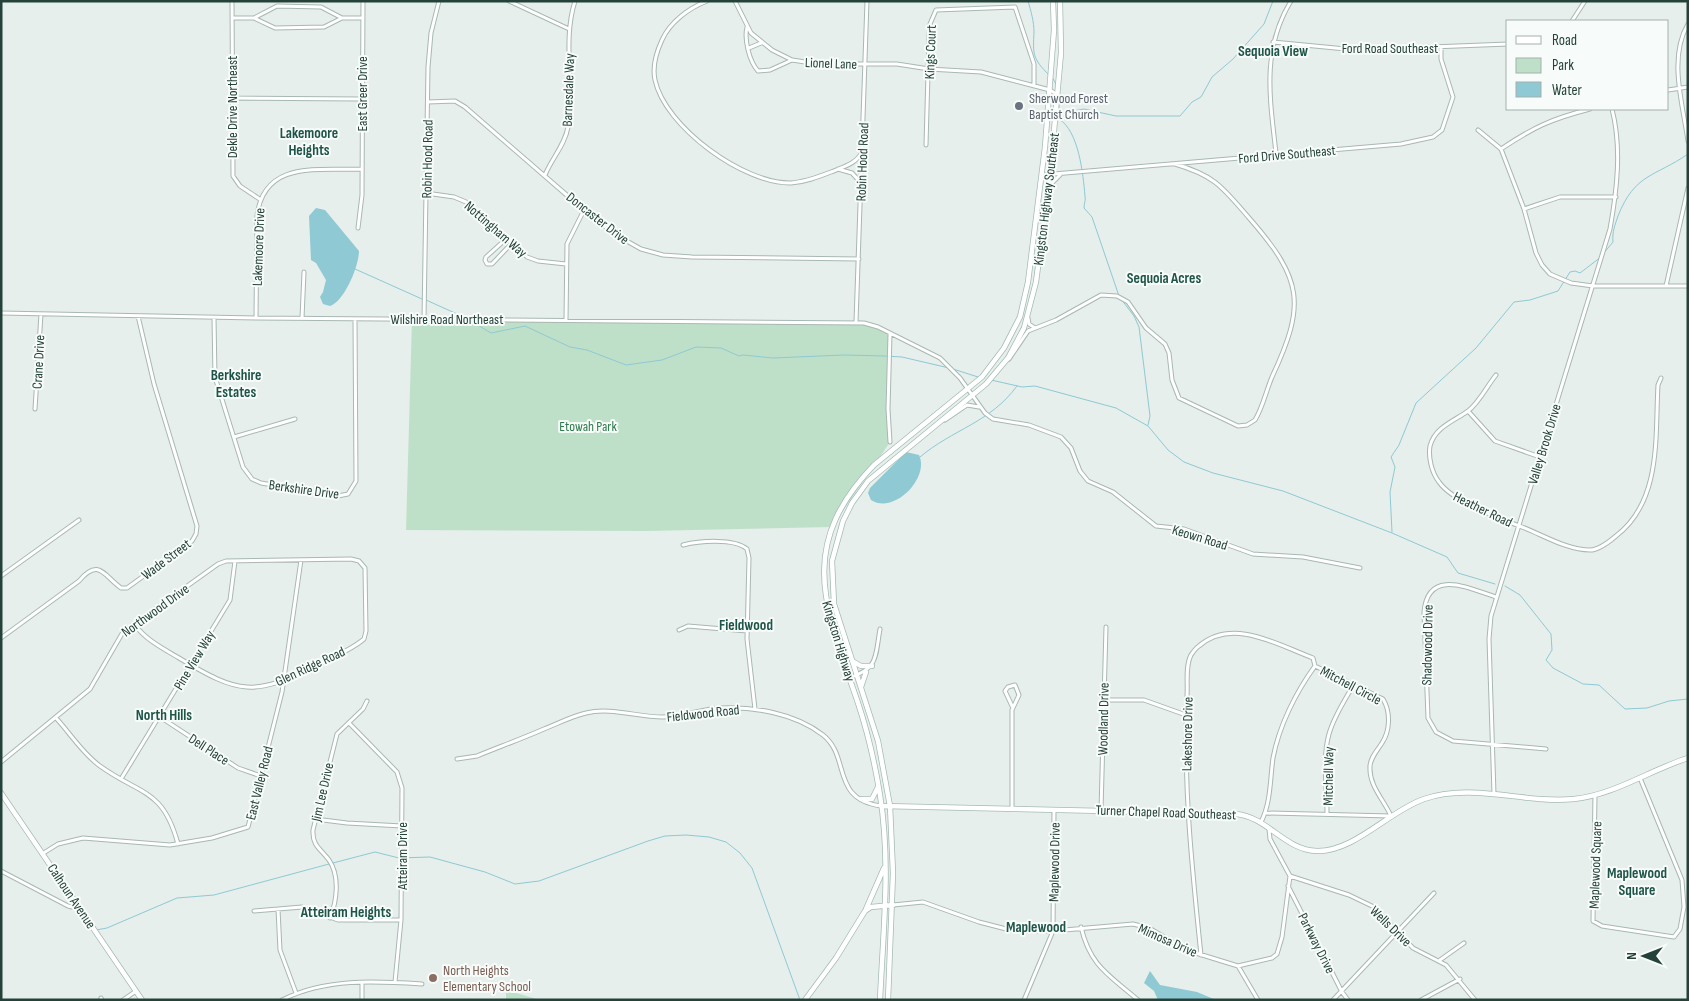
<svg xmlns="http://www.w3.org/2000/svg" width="1689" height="1001" font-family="'Sofia Sans Condensed',sans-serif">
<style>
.green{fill:#bfe0c8}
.water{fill:#8ec9d4}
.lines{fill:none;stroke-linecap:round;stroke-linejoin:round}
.stream{stroke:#8ec9d4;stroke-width:1}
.street-casing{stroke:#a8b8b2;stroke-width:5}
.secondary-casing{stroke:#a4bbb3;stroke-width:6}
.street{stroke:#fff;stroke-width:3}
.secondary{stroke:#fff;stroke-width:4.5}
.worship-dot{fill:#6b7280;stroke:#f7fbf9;stroke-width:2}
.education-dot{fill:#8d6e63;stroke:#f7fbf9;stroke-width:2}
.labels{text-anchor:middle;stroke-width:4;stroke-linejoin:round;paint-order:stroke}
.street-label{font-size:14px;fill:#24423a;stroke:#f7fbf9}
.worship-label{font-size:14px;fill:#5b616d;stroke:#f7fbf9;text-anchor:start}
.park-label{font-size:14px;fill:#2d7a4b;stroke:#f7fbf9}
.education-label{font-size:14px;fill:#785e54;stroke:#f7fbf9;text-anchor:start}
.neighbourhood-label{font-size:15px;font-weight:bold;fill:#1f5548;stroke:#f7fbf9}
</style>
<rect width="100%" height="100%" fill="#e6efeb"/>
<path class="green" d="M412,319L870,324L890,334V442L832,527L646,531L406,530Z
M506,990L540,1000H506Z"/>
<path class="water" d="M316,208L325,210L359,251C359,266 344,302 330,306L323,304L320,297L323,292L326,280L316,263L311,260L309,216Z
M906,452L919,455C930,478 894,515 871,500L868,493L870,488Z
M1150,971L1160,985L1197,992L1216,1000H1158L1154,991L1144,983Z"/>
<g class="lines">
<path class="stream" d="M1028,1C1031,11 1034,22 1034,32C1033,54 1032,58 1049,75
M1052,77L1056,84
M1059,93V119
M1059,119C1079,131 1083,174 1085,196C1086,200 1084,203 1084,208L1092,217L1119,296
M1059,119L1073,111L1084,109L1116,116H1180L1192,102L1201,97L1212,77L1233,59L1264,24L1273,1
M1603,254L1613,242C1612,232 1615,225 1618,216C1635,173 1655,177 1688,154
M355,269L422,299
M1121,299L1134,316L1139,327L1150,416L1148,425
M426,300L466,318
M471,321L491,333L525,326L570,347L587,350L626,365L662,360L696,347L721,348L739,356L743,355L773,358L844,355L885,356L902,357L949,368
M953,369L978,377
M991,380L1022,387L1035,386L1116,408L1148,426L1168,450L1184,462L1213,473L1283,491L1392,533L1447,557L1458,573L1495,584
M920,457C953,429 990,423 1017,386
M1392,532L1390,492L1395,467L1391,457L1399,445L1416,403L1476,348L1514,302L1530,300L1558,291L1570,272L1575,271L1580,273L1601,257
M1505,586L1520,595L1551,634L1552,650L1546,660L1553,668L1583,684L1599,685L1625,709L1647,708L1669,701L1688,699
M333,863L375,852L399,858L430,857L485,872L515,884L539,881L648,841L665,836L686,835L709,837L726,842L740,853L752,868L800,1000
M96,930L107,928L177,898L214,895L329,864"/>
<defs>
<path id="street" d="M232,1L233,176L240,186L261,200
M509,1L569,29
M707,1C689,8 670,22 662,40C656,53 652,66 655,80C665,127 744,184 791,183C805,182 818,177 831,172C843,167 856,164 862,152
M735,1L751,33L772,50L792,60L818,64H897L929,69L981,72L1050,90L1058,95
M232,18H254L277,6L321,7L342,18H362
M254,18L275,28L324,27L342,18
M1572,21L1585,1
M1688,24C1668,58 1683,105 1688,141
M747,27C744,39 749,61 758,71L770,70L792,60
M1273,42L1356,50L1508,44
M749,48L761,43
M1668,90L1688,87
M231,98L361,99
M428,102L455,101L465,107L584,210L616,235L641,249L663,255L692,257L859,259
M1478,130L1501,149L1524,209L1536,253L1542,265L1550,274L1571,283L1593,286H1688
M926,145L929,37L930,24L936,10L1015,7L1034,64V86
M1501,149C1534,127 1551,119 1590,109
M1276,153C1270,99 1261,50 1291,1
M838,169L852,173L861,183
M545,175C552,158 565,145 568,127C575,85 562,42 575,1
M1042,175L1401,144L1433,137L1442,130L1453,97L1441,59V48
M426,193L454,197L466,202L527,257L538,261L566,264
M1047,209L1052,183L1060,175
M1524,209L1560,197H1616
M358,228L362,195L363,1
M506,239L486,257L485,260L487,264H492L511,244
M1666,286L1688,188
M1,313L256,318L864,323L878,327L940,358L960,378L985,413L993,419L1029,425L1061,437L1071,448L1080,471L1088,481L1113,492L1156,526L1184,529L1253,554L1303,557L1360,568
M214,318L215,377L243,467L252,479L261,483L338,496L348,494L356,481L355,319
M256,318L257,216C264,159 320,171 362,169
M302,318L304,272
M1028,318L1029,324L1035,328
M424,319L428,67L431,33L439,1
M566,320L567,244L584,210
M856,322L867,1
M1009,359L1028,331L1056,320L1101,295L1117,296L1128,302L1146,328L1165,344L1169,353L1172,380L1179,398L1238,426L1247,425L1255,420C1263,407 1266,391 1272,377C1306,304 1303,280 1250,219C1223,188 1216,176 1175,164
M1496,375C1487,386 1479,403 1468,411C1454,421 1435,427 1430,446C1428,458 1432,473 1439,482C1453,502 1499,518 1522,527C1543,535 1567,550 1590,550C1599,550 1609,542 1616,536C1662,501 1655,436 1658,385L1661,378
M35,409L41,314
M1468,411L1495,441L1540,457
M945,420L967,405L979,407
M234,437L295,419
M890,442L888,409L890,334
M683,545C699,541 734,538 747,549L749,558L747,639L755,709
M1,576L79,520
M1496,597C1470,589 1428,567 1424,612L1428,718L1436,732L1453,741L1546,749
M679,630L688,626L747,631
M1,638L79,581C99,557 104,576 121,588H127L192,541L196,534L197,526L154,384L138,316
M849,678C879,668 875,657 880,629
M1103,700H1144L1186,715
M160,717L238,768L261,776
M56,718C70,733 82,753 100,766C140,795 163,788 178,844
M349,723L397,772L402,788L401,920L395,982
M457,759L477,756C499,747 521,739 544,729C557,724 572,716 586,713C610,707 638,717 662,717C681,717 699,710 718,708C752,706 795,713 823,735C851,757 830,799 881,806
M1,762L90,689L123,632L218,564L226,561L351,559L359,561L365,568L366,631L364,639C351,650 332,658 317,665C254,697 239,694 179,658C162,648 146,640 134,624
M121,779L230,600L235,561
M1494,794L1489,639L1491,616L1610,229C1617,190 1622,148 1612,109
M1595,795L1593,921L1602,926L1674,937L1680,929L1684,907L1682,880L1640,778
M1012,808V710L1019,695L1015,685L1008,687L1005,691L1012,706
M1101,810L1106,627
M1266,813L1391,816C1384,800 1369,786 1370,767C1370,758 1377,751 1382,743C1390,731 1391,712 1383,699L1315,666
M1327,813C1327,787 1322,759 1329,734C1334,716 1345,700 1354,684
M315,819L347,823L402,826
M1261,822C1271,803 1270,779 1273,758C1279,726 1296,692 1315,666
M1269,829L1270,839L1290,876
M42,854L58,844L83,838L170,845L212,838L248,827L282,692L301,560
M1,871L68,906L80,909
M1290,876L1349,895L1374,907L1413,948L1446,965L1475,1000
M1288,886L1342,992L1348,1000
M893,905L923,902L979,922L1014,931H1053L1133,924L1149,928L1186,950L1238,966L1272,958L1277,954L1282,937L1290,876
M278,909L280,950L296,993
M254,911L302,907L338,920H401
M330,918C337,901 340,876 329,860C321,849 312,846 313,830L337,734L363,709L367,701
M1081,927C1090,966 1109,975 1138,1000
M1201,955C1192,868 1183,784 1187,696C1188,684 1185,666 1191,655C1193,652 1196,648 1199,646C1233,617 1278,645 1313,658L1315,666
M1440,960L1464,943
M1238,966L1258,1000
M101,998L102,1000
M123,1000L136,991
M282,1000C325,978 375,981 422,984
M362,1000V983
M1024,1000L1053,931L1054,810
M1333,1000L1434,893
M1421,1000L1460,979"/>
<path id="secondary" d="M852,661L861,666H872
M861,687L866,672
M1,793L142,1000
M861,799H872L878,787
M882,806L1236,814C1268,817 1284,850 1317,851C1354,852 1389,811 1424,799C1472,782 1525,804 1574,799C1614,795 1650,770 1688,758
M866,909L884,868
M805,1000L836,958L865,911L871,907L893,905
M880,1000C883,932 891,863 880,795C875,764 868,733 858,703C826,609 795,547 874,465L982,377L1004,348L1020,317L1028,282L1045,147L1054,30L1053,1
M888,1000L893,873L890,806L878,741L834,604L832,561L843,521L852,503L868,481L986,384L1008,358L1024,328L1036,282L1050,175L1061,53L1060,1"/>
</defs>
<use href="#street" class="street-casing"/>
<use href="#secondary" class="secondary-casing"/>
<use href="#street" class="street"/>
<use href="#secondary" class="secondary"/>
</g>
<circle class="worship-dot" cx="1019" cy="106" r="5"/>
<circle class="education-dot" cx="433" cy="978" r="5"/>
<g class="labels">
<g class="street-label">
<text x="1390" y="53">Ford Road Southeast</text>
<text transform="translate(930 52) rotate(-88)" y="5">Kings Court</text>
<text transform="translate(831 63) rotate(2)" y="5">Lionel Lane</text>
<text transform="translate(568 90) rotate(-88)" y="5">Barnesdale Way</text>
<text transform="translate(362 94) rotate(-90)" y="5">East Greer Drive</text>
<text transform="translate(232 107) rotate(-90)" y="5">Dekle Drive Northeast</text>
<text transform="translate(1287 154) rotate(-5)" y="5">Ford Drive Southeast</text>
<text transform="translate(427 159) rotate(-89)" y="5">Robin Hood Road</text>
<text transform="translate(862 162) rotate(-88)" y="5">Robin Hood Road</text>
<text transform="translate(1046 199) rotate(-83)" y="5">Kingston Highway Southeast</text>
<text transform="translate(598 218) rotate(38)" y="5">Doncaster Drive</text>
<text transform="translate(496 229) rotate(41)" y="5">Nottingham Way</text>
<text transform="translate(258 247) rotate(-88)" y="5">Lakemoore Drive</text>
<text x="447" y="324">Wilshire Road Northeast</text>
<text transform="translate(38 362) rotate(-87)" y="5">Crane Drive</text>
<text transform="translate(1544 444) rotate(-73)" y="5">Valley Brook Drive</text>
<text transform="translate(304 489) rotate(8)" y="5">Berkshire Drive</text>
<text transform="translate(1483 509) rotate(26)" y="5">Heather Road</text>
<text transform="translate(1200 537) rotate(17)" y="5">Keown Road</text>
<text transform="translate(166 559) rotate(-37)" y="5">Wade Street</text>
<text transform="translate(155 610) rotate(-36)" y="5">Northwood Drive</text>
<text transform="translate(839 641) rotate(73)" y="5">Kingston Highway</text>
<text transform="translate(1427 645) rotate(-89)" y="5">Shadowood Drive</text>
<text transform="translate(194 660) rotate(-59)" y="5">Pine View Way</text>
<text transform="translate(310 666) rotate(-25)" y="5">Glen Ridge Road</text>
<text transform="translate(1351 685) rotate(28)" y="5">Mitchell Circle</text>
<text transform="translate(703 713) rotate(-6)" y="5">Fieldwood Road</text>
<text transform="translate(1103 719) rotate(-89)" y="5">Woodland Drive</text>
<text transform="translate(1187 734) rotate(-89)" y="5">Lakeshore Drive</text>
<text transform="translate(209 749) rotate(33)" y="5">Dell Place</text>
<text transform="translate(1328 776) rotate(-89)" y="5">Mitchell Way</text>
<text transform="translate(259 783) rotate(-76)" y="5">East Valley Road</text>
<text transform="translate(322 792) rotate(-77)" y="5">Jim Lee Drive</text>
<text transform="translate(1166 812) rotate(2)" y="5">Turner Chapel Road Southeast</text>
<text transform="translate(402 856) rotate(-90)" y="5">Atteiram Drive</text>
<text transform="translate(1054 862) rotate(-89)" y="5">Maplewood Drive</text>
<text transform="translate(1595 865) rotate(-88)" y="5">Maplewood Square</text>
<text transform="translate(72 896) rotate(56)" y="5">Calhoun Avenue</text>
<text transform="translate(1391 926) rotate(44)" y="5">Wells Drive</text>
<text transform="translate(1168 940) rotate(24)" y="5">Mimosa Drive</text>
<text transform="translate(1317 943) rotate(63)" y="5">Parkway Drive</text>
</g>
<g class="worship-label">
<text x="1029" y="103">Sherwood Forest<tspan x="1029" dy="16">Baptist Church</tspan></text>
</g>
<g class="park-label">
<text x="588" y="431">Etowah Park</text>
</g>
<g class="education-label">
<text x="443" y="975">North Heights<tspan x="443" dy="16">Elementary School</tspan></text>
</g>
<g class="neighbourhood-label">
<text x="1273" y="56">Sequoia View</text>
<text x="309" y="138">Lakemoore<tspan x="309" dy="17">Heights</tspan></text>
<text x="1164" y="283">Sequoia Acres</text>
<text x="236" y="380">Berkshire<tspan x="236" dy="17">Estates</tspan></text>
<text x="746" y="630">Fieldwood</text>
<text x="164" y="720">North Hills</text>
<text x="1637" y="878">Maplewood<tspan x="1637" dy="17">Square</tspan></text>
<text x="346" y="917">Atteiram Heights</text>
<text x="1036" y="932">Maplewood</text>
</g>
</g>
<rect width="1689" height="1001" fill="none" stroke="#24423a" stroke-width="5"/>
<rect x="1506" y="20" width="162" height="90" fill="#f7fbf9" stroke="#a3b1ad"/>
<rect x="1516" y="36" width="25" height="8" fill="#ffffff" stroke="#a3b1ad"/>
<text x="1552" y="45" font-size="15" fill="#24423a">Road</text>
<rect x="1516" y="58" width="25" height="15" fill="#bfe0c8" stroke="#a3b1ad"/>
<text x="1552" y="70" font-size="15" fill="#24423a">Park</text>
<rect x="1516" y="82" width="25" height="15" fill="#8ec9d4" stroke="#a3b1ad"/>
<text x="1552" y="95" font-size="15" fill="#24423a">Water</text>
<g transform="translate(1644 956) rotate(270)" stroke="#f7fbf9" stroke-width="4" paint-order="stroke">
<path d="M0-4L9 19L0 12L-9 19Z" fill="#24423a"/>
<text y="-8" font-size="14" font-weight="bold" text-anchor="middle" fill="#24423a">N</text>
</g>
</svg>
